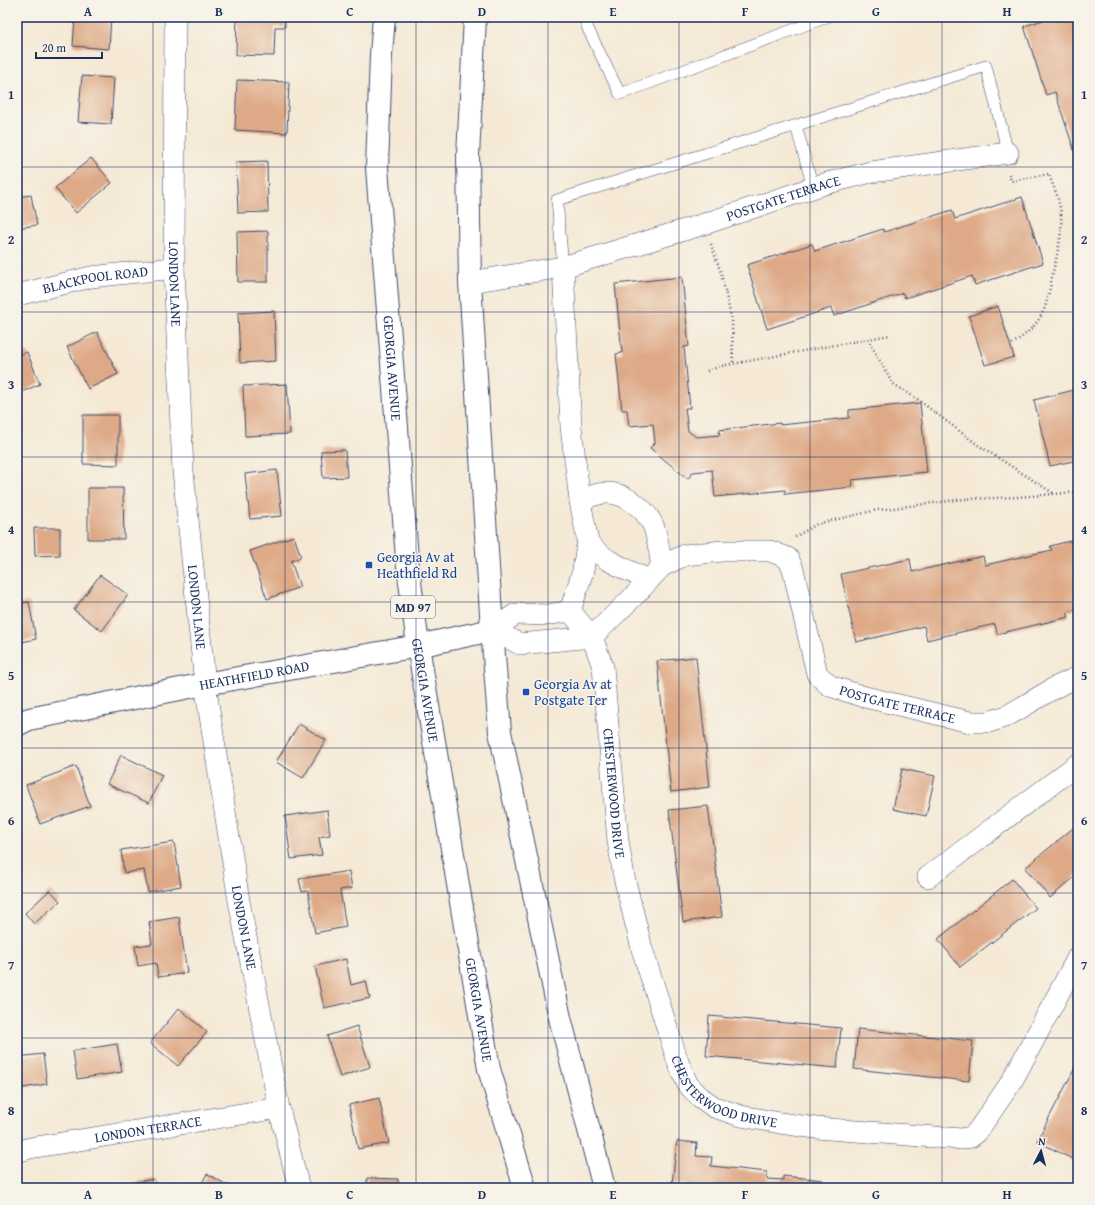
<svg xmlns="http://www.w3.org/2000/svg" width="1095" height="1205" font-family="'Gentium Book Plus',serif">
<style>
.building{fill:#dea986}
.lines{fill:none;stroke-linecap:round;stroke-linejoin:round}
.lane-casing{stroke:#3c4b70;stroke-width:12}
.street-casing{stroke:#3c4b70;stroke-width:22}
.secondary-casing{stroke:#3c4b70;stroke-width:24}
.primary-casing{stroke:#3c4b70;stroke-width:24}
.path{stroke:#3c4b70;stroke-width:2.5;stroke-dasharray:1 3;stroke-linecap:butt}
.lane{stroke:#fff;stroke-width:11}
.street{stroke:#fff;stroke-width:21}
.secondary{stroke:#fff;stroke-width:22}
.primary{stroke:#fff;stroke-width:22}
.grid{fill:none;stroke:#1b2f5e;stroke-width:1;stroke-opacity:0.55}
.transit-dot{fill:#1a4fb4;stroke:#f7f3e8;stroke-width:1.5}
.labels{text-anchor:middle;stroke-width:3;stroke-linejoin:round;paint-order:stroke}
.shield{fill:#f7f3e8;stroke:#5d6a87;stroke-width:1}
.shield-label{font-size:13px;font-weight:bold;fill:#1b2f5e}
.street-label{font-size:14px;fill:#1b2f5e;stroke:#f7f3e8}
.transit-label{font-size:14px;fill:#164399;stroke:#f7f3e8;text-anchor:start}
.neatline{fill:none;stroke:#1b2f5e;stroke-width:1.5}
.grid-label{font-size:13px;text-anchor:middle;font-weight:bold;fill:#1b2f5e}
</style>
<rect width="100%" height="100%" fill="#f7f3e8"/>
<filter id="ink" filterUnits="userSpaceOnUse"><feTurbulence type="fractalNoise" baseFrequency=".025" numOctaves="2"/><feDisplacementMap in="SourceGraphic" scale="8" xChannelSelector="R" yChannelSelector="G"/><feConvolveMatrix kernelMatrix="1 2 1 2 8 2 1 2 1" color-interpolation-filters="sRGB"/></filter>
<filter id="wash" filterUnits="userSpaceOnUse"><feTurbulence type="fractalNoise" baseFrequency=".012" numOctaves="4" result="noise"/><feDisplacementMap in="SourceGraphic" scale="16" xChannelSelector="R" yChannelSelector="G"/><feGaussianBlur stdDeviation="0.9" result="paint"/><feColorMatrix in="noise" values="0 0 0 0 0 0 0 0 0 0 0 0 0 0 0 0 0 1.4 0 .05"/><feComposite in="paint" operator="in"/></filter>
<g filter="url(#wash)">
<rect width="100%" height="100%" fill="#f5e9d5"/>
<g id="blocks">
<path class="building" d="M75,17H111L109,49L73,46Z
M237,17H285V27H275L274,56L236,55Z
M1053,17H1078V155L1076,156L1055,92L1046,95L1024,26Z
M82,76L114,78L111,124L78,122Z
M237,80L289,82L287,133L235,130Z
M91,158L112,183L76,213L55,188Z
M267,161L268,212L238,213L236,162Z
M31,195L37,225L17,228V197Z
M1022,197L1043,263L975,285L972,276L905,298L903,293L834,316L831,308L767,329L747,265L812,244L815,251L883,229L884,232L952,210L955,219Z
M268,231V282H238L237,232Z
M682,277L689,346L684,347L690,408H685L688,431L696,437L720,435L719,430L780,423V425L849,418V410L920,403L927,472L852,480L853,487L785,494V490L715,497L712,470L693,472L688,479L650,448L655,443L653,424L629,426L627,410H622L616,354L622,353L615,284Z
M998,306L1014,357L985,365L969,316Z
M274,311L276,361L240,363L238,313Z
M97,332L118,374L88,389L67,347Z
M27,352L40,384L17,394V355Z
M287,384L290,434L245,436L243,386Z
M1078,389V460L1050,466L1034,400Z
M83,415H118V465L83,464Z
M345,450L347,477L323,478L321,451Z
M277,470L282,516L250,519L245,474Z
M88,488H123L124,539H88Z
M34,528H60V555L35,556Z
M294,536L301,557L291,561L300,587L267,599L250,551Z
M1078,539V609L1067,612L1069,617L997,634L995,624L927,640L924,626L856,642L841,574L910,559L912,572L983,556L985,565L1052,550L1050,546Z
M100,575L128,595L102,631L74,610Z
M29,602L36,639L17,643V604Z
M696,657L710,787L671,792L657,661Z
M299,724L326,740L303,778L276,762Z
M121,755L162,775L149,803L107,784Z
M76,766L90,806L40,824L26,785Z
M902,769L935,776L926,816L893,809Z
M708,806L722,917L683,922L669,810Z
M327,810L330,835L319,837L322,855L291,859L285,816Z
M1078,824V874L1050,898L1025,868Z
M174,842L181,886L148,892L144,870L124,873L121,850Z
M349,871L352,888L340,890L346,927L315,933L308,891L302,892L299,879Z
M1012,879L1036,908L960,967L938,939Z
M50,890L60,901L34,924L25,913Z
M179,917L187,973L158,977L156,963L138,966L135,946L152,944L149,922Z
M346,959L351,985L366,981L370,998L324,1008L315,966Z
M179,1008L207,1032L178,1066L150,1043Z
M709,1016L841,1028L837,1068L706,1056Z
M357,1026L370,1067L340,1077L327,1036Z
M858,1029L973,1041L969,1081L854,1069Z
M117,1044L122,1072L77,1079L73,1051Z
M43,1054L47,1084L17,1089V1057Z
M1078,1062V1154L1074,1160L1037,1141Z
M379,1098L389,1143L358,1149L349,1105Z
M677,1141L697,1143L696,1156L712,1157L711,1166L767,1172V1179L783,1180V1176L823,1180L822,1188H689V1185L672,1184Z
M207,1174L233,1188H199Z
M367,1178L398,1179V1188H367Z
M154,1179L156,1188H110V1187Z
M948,1185L963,1187V1188H948Z
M861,1186L871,1187V1188H860Z"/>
</g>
</g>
<g filter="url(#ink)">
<use href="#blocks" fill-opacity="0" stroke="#3c4b70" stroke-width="1"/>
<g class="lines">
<defs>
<path id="lane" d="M585,17L588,29L620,94L827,17
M796,126L813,187
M563,267L557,200L986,66L1008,153"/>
<g id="street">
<path id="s1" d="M175,17L174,268L183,471L205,684L239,901L279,1108L299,1188"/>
<path d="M563,267L571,427L580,501L588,542L596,551L608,560L627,570L649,580"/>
<path id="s2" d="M470,282L563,267L704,224L824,184L871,172L1008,153"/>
<path id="s3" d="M17,295L91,277L174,268"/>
<path d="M580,501C588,497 598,493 607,493C625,493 644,508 652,523C658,534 659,553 662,566"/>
<path id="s4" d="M570,611L592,637L603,667L618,841L624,877L642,949L678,1062L688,1085L700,1097L714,1107L741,1116L780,1123L816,1128L961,1139L971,1137L977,1132L1012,1081L1078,957"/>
<path id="s5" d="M570,611L547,615L516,614L492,630L520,644L592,637L636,594L662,566L685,555L722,551H770L788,558L793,569L817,674L830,686L865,697L970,722H989L1007,716L1056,687L1078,677"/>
<path d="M570,611L583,571L586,550L588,542"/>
<path d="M928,877L1078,764"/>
<path id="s6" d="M17,1152L30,1148L279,1108"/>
</g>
<g id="secondary">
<path id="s7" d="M17,725L29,719L205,684L418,646L492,630"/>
</g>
<g id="primary">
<path id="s8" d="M384,17L381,55L377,168L407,558L418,646L489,1069L525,1188"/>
<path d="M475,17L468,156L470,282L492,630L500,732L560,1018L604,1188"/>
</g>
</defs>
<use href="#lane" class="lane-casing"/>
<use href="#street" class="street-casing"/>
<use href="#secondary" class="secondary-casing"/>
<use href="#primary" class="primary-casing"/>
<path class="path" d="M1009,174L1011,181L1049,174C1052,184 1057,193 1059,203C1065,226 1058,250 1053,272C1050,287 1048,303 1041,316C1033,329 1023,337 1010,345
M711,244L721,273L732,321L733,363
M868,339L892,383L917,399L978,445L1053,493
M707,371L721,366L890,335
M795,537L817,524L877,510L965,499L1018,497L1078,492"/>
<use href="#lane" class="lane"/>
<use href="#street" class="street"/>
<use href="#secondary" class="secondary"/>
<use href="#primary" class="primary"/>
</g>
</g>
<path class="grid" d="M153,17V1188M285,17V1188M416,17V1188M548,17V1188M679,17V1188M810,17V1188M942,17V1188M17,167H1078M17,312H1078M17,457H1078M17,602H1078M17,748H1078M17,893H1078M17,1038H1078"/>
<g class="transit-dot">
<rect x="365" y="561" width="8" height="8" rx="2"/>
<rect x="522" y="688" width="8" height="8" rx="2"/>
</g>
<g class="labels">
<rect class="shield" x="391" y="596" width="44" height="22" rx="3"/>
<g class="shield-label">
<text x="413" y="612">MD 97</text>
</g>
<g class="street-label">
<text dy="5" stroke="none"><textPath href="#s2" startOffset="325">POSTGATE TERRACE</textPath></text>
<text dy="5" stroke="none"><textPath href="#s3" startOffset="80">BLACKPOOL ROAD</textPath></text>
<text dy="5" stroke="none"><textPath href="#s1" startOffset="267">LONDON LANE</textPath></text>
<text dy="5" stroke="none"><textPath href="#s8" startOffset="352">GEORGIA AVENUE</textPath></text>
<text dy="5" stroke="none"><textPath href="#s1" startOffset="591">LONDON LANE</textPath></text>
<text dy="5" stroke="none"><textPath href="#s7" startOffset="243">HEATHFIELD ROAD</textPath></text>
<text dy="5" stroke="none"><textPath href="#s8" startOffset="676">GEORGIA AVENUE</textPath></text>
<text dy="5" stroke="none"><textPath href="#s5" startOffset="624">POSTGATE TERRACE</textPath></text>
<text dy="5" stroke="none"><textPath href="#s4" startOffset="193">CHESTERWOOD DRIVE</textPath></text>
<text dy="5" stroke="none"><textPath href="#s1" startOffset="915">LONDON LANE</textPath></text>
<text dy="5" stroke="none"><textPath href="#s8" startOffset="1000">GEORGIA AVENUE</textPath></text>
<text dy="5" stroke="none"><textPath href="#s4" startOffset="529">CHESTERWOOD DRIVE</textPath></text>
<text dy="5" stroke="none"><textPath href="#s6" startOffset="133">LONDON TERRACE</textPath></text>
</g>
<g class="transit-label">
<text x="377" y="562">Georgia Av at<tspan x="377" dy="16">Heathfield Rd</tspan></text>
<text x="534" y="689">Georgia Av at<tspan x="534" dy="16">Postgate Ter</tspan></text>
</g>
</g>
<rect width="1095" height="1205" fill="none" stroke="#f7f3e8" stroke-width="44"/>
<g transform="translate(1041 1151) rotate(6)" stroke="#f7f3e8" stroke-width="3" paint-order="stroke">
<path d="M0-3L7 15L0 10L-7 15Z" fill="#1b2f5e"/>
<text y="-6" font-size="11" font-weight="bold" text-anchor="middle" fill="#1b2f5e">N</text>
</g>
<path d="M36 52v6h66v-6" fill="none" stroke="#1b2f5e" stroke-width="2"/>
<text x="42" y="52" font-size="12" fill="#1b2f5e" stroke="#f7f3e8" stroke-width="3" paint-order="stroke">20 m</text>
<rect x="22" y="22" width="1051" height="1161" class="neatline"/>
<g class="grid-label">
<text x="88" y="16">A</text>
<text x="219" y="16">B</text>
<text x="350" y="16">C</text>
<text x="482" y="16">D</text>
<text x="613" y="16">E</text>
<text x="745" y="16">F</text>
<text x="876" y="16">G</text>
<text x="1007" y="16">H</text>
<text x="11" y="99">1</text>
<text x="1084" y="99">1</text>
<text x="11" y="244">2</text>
<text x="1084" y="244">2</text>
<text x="11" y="389">3</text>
<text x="1084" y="389">3</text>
<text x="11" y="534">4</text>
<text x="1084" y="534">4</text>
<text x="11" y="680">5</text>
<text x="1084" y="680">5</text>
<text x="11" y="825">6</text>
<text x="1084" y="825">6</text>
<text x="11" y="970">7</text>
<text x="1084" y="970">7</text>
<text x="11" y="1115">8</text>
<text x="1084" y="1115">8</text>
<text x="88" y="1199">A</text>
<text x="219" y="1199">B</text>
<text x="350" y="1199">C</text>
<text x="482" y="1199">D</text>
<text x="613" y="1199">E</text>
<text x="745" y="1199">F</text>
<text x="876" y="1199">G</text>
<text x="1007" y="1199">H</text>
</g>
</svg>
